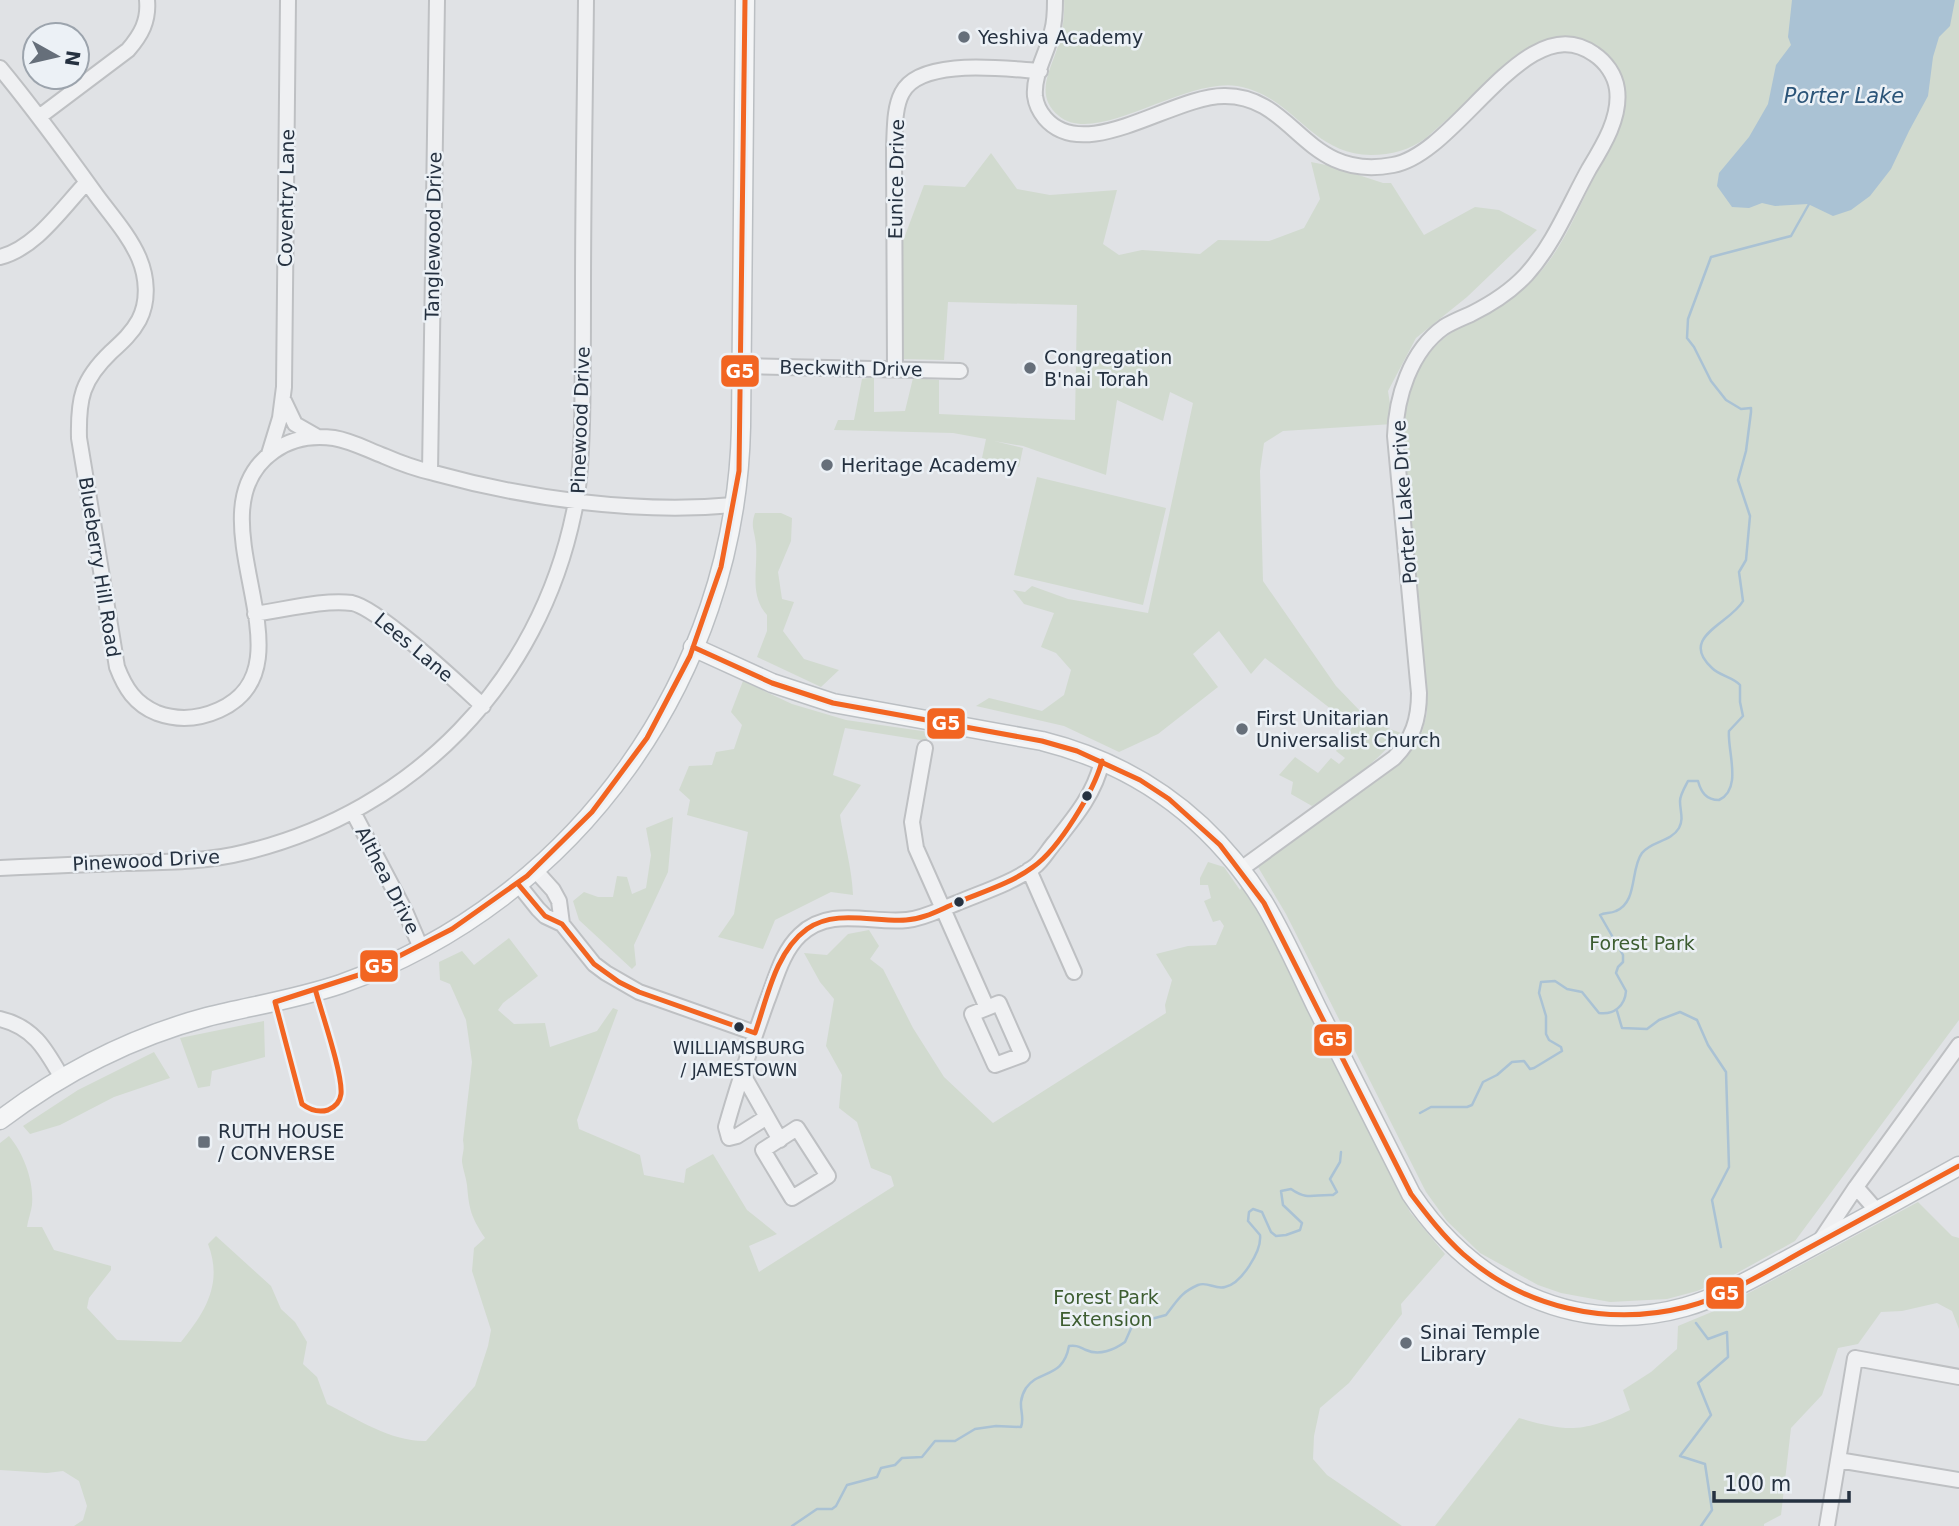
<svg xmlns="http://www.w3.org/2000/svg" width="1959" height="1526" font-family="'DejaVu Sans',sans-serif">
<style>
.green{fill:#d1dacf}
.water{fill:#aac2d4}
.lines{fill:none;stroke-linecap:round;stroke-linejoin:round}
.stream{stroke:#aac2d4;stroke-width:2.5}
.minor-casing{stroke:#bec0c3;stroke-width:18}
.major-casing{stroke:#bbbfc3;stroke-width:21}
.minor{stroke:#eff0f2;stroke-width:14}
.major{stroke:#f4f5f6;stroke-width:18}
.bus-1-casing{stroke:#ecf1f6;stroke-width:10}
.bus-1{stroke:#f26522;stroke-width:5}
.poi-dot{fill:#666f7a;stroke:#ecf1f6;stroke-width:2.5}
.bus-dot{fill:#253140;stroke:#ecf1f6;stroke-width:2.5}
.labels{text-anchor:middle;stroke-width:5;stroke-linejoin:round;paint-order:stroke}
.bus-label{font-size:17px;fill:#253140;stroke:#ecf1f6}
.poi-label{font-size:19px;fill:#253140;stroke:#ecf1f6;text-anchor:start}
.street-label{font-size:19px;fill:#253140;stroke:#ecf1f6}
.park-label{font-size:19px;fill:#3d5d31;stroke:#ecf1f6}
.water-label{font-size:21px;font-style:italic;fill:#2b5478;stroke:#ecf1f6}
.line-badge{stroke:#ecf1f6;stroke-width:2.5}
.badge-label{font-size:19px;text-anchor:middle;font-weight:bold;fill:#fff}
</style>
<rect width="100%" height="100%" fill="#e0e2e5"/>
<path class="green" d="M1064,0H1959V1020L1795,1241L1728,1278L1697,1291L1667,1299L1610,1302L1561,1293L1538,1285L1480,1253L1447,1221L1426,1192L1286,914L1258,867L1401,760L1422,732L1427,713V693L1404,444C1403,409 1410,377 1433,349C1455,323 1502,310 1529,284C1561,254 1578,209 1597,171C1607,152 1622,130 1624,108C1627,81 1614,53 1588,43C1567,34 1542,38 1523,52L1426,138C1409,150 1392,155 1371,155C1309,154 1295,96 1237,86C1183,78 1096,147 1059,116C1032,94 1053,67 1059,42C1063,28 1065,14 1064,0Z
M991,153L1017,189L1050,195L1117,190L1103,244L1119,255L1142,250L1200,254L1218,240L1269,241L1304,228L1320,199L1311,162L1331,166L1383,183H1391L1424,235L1475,207L1499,210L1537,230L1467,297L1416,338L1388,391L1393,424L1283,431L1264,443L1260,471L1263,581L1336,686L1362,713L1382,726L1401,733C1374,765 1348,783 1312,806L1291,794L1293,782L1279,775L1295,757L1318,773L1331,758L1339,764L1345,758L1336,751L1353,726L1265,658L1251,674L1219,631L1193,654L1218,687L1158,734L1119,752L1064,726L976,706L989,698L1042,711L1064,695L1071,670L1056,653L1041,647L1054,613L1024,604L1013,590L1025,592L1032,586L1068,599L1148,613L1193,403L1170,392L1163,421L1117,400L1106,475L1023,446L994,441L1023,448L1019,467L982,458L986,439L953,433L834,430L838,420H854L862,379L874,377V412L905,411L913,378L939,380V414L1075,420L1077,305L948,302L944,360L901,359L900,249L924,185L965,187Z
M1037,477L1166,508L1143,605L1014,575Z
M755,513H781L792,518L791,541L778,572L782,599L794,602L783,631L804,659L839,670L821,687L757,657L767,631V615C749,595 758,570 756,545C755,531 750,527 755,513Z
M743,681L792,704L846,720L929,732L927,741L845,728L833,775L861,785L840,815C844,842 852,868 853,895L831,892L775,920L763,949L718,937L734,914L748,832L687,815L690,800L679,790L689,766L712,765L716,752L734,749L742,725L731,712Z
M673,817L668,872L634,945L636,965L632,969L579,920L573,901L584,892L598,897H613L617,876L627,877L632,894L646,888L651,855L646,828Z
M1208,862L1224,867L1240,890L1244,883L1292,970L1347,1090L1410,1212L1445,1254L1401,1304L1402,1314L1349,1383L1320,1408L1314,1436L1313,1459L1327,1475L1402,1526H74L83,1520L87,1506L79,1481L63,1471L47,1473L0,1470V1143L9,1136C24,1154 34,1181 32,1205C31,1212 28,1220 27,1227H42L54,1250L111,1266V1270L89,1298L87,1308L117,1340L181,1342C206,1311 223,1283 208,1244L216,1236L271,1286L281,1309L295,1322L307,1342L303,1364L317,1377L327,1404C357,1419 392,1442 426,1441L475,1386L488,1346L491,1330L472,1271L474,1248L485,1238C471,1217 469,1209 467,1185C466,1177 463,1170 462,1162C462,1153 465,1151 463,1140L472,1062L466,1020L450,984L440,980L439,962L462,951L474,965L509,938L538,976L503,1003L498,1010L514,1024L545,1023L550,1047L597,1031L613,1008L618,1010L577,1120L579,1129L640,1155L644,1175L684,1183L686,1169L713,1154L747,1210L777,1234L749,1246L759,1272L894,1186L891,1176L871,1168L857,1122L839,1108L842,1075L826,1046L834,999L820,982L804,953L827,955L848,934L869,930L879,946L870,959L883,969L913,1028L944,1077L993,1123L1166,1013L1165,1005L1172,980L1156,954L1188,946L1216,945L1224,926L1220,920L1213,922L1204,901L1211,898L1208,885H1200V878Z
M264,1021L265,1057L212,1071L210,1086L198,1088L180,1038Z
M154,1052L170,1078L114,1097L60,1125L30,1134L23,1126L78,1090Z
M1918,1202L1952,1236L1959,1238V1329L1952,1311L1937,1303L1902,1311L1881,1312L1858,1344L1838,1348L1822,1395L1791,1428L1781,1515L1764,1524V1526H1435L1519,1418C1568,1432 1583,1433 1630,1410L1623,1390L1651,1372L1677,1349L1678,1326L1719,1309Z"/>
<path class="water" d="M1792,0H1955L1950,26L1939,37L1933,57L1928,96L1909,131L1891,169L1870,196L1851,210L1833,216L1808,204L1775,206L1762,203L1749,208L1732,207L1717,186L1719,173L1749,137L1768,104L1776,65L1791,45L1788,37Z"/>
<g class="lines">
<path class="stream" d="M1617,1011L1622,1028L1647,1029L1659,1020L1680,1012L1697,1020L1708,1045L1726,1072L1729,1167L1712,1200L1721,1247
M1420,1113L1431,1107H1467L1472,1105L1483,1082L1497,1075L1512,1062L1524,1061L1530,1069L1534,1068L1562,1051L1561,1047L1549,1040L1546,1034V1016L1539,993L1541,982L1555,981L1567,989L1582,992L1599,1013C1614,1015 1625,1006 1626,991L1616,973L1618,967L1623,962V955L1600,915C1605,912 1610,914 1616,911C1638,902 1630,869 1642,853C1651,841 1671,842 1679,828C1684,819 1680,811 1680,801C1680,795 1685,787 1688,781H1698C1701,792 1706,800 1719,800C1743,789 1727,750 1729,731L1743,716L1740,702V685C1733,677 1720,676 1712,668C1678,637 1730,624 1743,601L1739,572L1746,560L1750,516L1738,480L1746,451L1751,412V408L1741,409L1726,400L1711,381L1694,347L1687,338L1688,319L1711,257L1791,236L1809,204
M1696,1323L1708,1339L1727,1332L1728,1357L1698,1383L1711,1415L1680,1456L1705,1464L1712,1510L1701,1526
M792,1526L817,1509H832L836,1506L847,1485L877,1477L881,1468L895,1465L902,1458L922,1457L935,1441H955L975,1429L996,1426L1021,1427C1026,1414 1015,1406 1026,1388C1039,1369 1063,1379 1069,1346C1077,1345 1079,1347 1086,1350C1099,1356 1114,1350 1125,1342L1133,1324L1166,1315C1178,1300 1180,1293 1198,1285C1208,1281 1215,1290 1225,1287C1241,1284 1262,1251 1260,1235L1248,1221L1249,1212L1253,1209L1262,1212L1271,1232L1276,1236L1286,1235L1300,1230L1302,1223L1283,1205L1281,1191L1291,1189C1308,1201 1314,1194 1333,1195L1337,1192L1330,1179L1340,1162L1341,1152"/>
<defs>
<path id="minor" d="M1055,0C1055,10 1055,21 1052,31C1048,52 1033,74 1035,96C1036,104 1040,112 1045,118C1085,165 1172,96 1224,96C1295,95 1304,182 1393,165C1458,154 1526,5 1594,54C1606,62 1615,75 1617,89C1621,117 1603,146 1589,169C1569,205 1554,244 1526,275C1511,291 1491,304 1471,314C1462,318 1452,322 1444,327C1410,351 1396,398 1395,436L1419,693C1419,719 1413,739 1394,758L1241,869
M0,68C34,109 66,153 97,196C111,215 129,235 139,258C147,277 149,301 139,320C132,333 122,342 111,352C82,380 78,398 79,438L117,667C125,688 135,704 157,713C179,721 199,719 219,710C320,665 185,513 274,451C292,438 312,435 334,438C352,441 368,450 384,456C400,463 417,469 434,473C528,499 637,514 734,505
M39,117L128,50C141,35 149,21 147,0
M0,257C36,248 62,208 87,182
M741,366L960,371
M895,369L894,146C895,130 894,108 902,93C920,57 1006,69 1040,71
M284,401L295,424L316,436
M269,454L280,418L284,387L288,0
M430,472L437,0
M255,614C284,610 324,599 352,603C378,608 459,684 483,706
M925,748L912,822L916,848L987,1008L999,1003L1022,1055L995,1065L972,1014L987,1008
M353,812L405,911L421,948
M0,868C42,866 84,864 126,863C166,862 207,862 246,852C414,811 539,682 574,512C580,483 581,454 582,424C583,380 583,335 583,291C583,194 585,97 586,0
M535,870L553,890L559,901L562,924L594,964L606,973L639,992L755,1033
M1029,870L1074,972
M518,884L538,909L545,916L562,924
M0,1019C34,1027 46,1050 62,1078
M742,1073L780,1140
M767,1117L737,1136L729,1138L726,1127C738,1084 752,1043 767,1001C776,978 782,952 800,935C830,906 871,924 907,920C925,918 941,909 957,903C983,892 1012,883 1034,867C1043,860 1048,850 1055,842C1075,817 1095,793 1102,761
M797,1128L828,1176L792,1198L763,1150Z
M1856,1187L1877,1211
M1820,1241L1856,1187L1959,1045
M1838,1460L1959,1480
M1827,1526L1855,1358L1959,1377"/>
<path id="major" d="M693,647L772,683L833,703L1042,741C1138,765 1211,818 1264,903C1284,936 1300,973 1317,1008C1348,1070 1380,1132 1411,1194C1472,1285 1574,1338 1685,1307C1724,1296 1760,1274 1796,1255C1850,1226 1905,1196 1959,1166
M0,1120C62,1073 132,1037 207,1017C251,1006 297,999 341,984C576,901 736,676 741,427L745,0"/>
</defs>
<use href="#minor" class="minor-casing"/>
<use href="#major" class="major-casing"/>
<use href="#minor" class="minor"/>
<use href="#major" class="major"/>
<defs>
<path id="bus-1" d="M693,647L772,683L833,703L1042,741L1077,751L1140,780L1169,799L1220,845L1264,903L1411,1194C1427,1215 1443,1236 1463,1254C1524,1308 1607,1327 1686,1307C1728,1296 1767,1271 1805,1250C1857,1222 1908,1194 1959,1166
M518,884L545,916L562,924L594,964L619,982L639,992L755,1033C767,999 775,952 807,929C835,909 873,922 906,920C924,919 939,910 956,903C982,892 1010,884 1033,867C1059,849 1094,791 1102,761
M316,992C322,1014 343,1075 341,1094C340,1102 335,1107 328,1110C318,1113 310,1110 302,1104L275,1002L368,972L452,929L527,876L592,812L647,738L690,656L721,567L739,471L745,0"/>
</defs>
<use href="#bus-1" class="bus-1-casing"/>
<use href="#bus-1" class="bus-1"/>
</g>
<g class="poi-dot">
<circle cx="964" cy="37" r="7"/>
<circle cx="1030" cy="368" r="7"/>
<circle cx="827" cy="465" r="7"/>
<circle cx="1242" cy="729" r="7"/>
<rect x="197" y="1135" width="14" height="14" rx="3.5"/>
<circle cx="1406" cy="1343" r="7"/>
</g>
<g class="bus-dot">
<circle cx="1087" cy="796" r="6"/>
<circle cx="959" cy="902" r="6"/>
<circle cx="739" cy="1027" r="6"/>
</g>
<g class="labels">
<g class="bus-label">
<text x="739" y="1054">WILLIAMSBURG<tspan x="739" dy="22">/ JAMESTOWN</tspan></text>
</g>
<g class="poi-label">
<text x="978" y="44">Yeshiva Academy</text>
<text x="1044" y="364">Congregation<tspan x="1044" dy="22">B'nai Torah</tspan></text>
<text x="841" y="472">Heritage Academy</text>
<text x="1256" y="725">First Unitarian<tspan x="1256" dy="22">Universalist Church</tspan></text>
<text x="218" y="1138">RUTH HOUSE<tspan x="218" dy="22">/ CONVERSE</tspan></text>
<text x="1420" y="1339">Sinai Temple<tspan x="1420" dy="22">Library</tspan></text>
</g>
<g class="street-label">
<text transform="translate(896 179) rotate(-89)" y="7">Eunice Drive</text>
<text transform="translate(286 198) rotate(-89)" y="7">Coventry Lane</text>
<text transform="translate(433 236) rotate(-89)" y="7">Tanglewood Drive</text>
<text transform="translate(851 368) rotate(1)" y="7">Beckwith Drive</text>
<text transform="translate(580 420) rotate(-88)" y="7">Pinewood Drive</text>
<text transform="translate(1404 502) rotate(-94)" y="7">Porter Lake Drive</text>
<text transform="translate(100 567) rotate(81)" y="7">Blueberry Hill Road</text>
<text transform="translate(414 647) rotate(40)" y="7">Lees Lane</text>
<text transform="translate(146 860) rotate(-3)" y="7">Pinewood Drive</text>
<text transform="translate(388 880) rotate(63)" y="7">Althea Drive</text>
</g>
<g class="park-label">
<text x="1642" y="950">Forest Park</text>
<text x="1106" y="1304">Forest Park<tspan x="1106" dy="22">Extension</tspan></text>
</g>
<g class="water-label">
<text x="1844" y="103">Porter Lake</text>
</g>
</g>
<g class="line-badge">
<rect x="720" y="354" width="40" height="34" rx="7" fill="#f26522"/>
<rect x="926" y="707" width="40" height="33" rx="7" fill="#f26522"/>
<rect x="359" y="949" width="40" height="34" rx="7" fill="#f26522"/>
<rect x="1313" y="1023" width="40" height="34" rx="7" fill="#f26522"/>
<rect x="1705" y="1276" width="40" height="34" rx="7" fill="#f26522"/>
</g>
<g class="badge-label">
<text x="740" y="378">G5</text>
<text x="946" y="730">G5</text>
<text x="379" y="973">G5</text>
<text x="1333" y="1046">G5</text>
<text x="1725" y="1300">G5</text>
</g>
<g transform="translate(56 56) rotate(98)"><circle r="33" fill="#ecf1f6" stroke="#9ca4ad" stroke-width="2"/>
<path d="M0-5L12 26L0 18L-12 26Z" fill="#666f7a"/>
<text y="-10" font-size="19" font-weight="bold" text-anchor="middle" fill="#253140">N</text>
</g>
<path d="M1714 1491v10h135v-10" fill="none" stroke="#253140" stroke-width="3.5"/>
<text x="1724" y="1491" font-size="21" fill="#253140" stroke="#ecf1f6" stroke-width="5" paint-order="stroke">100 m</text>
</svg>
